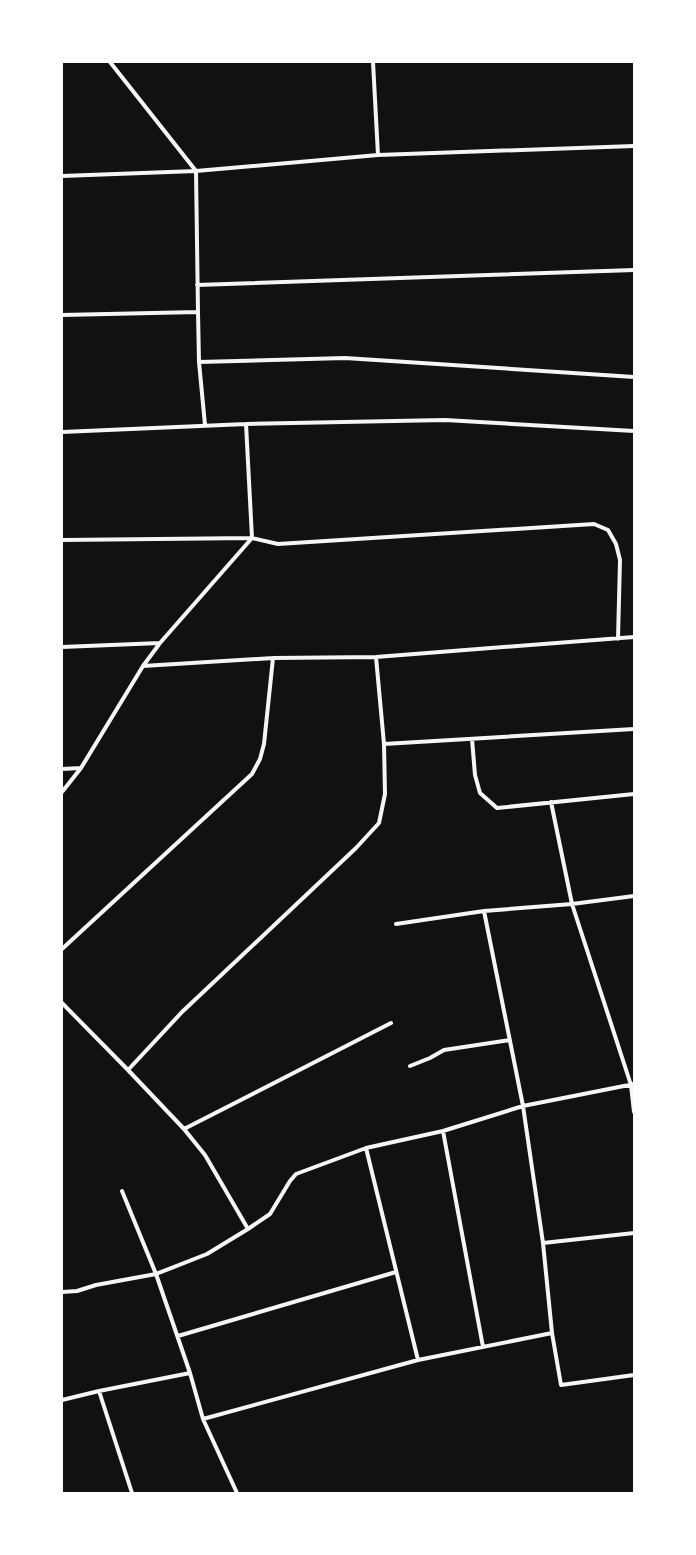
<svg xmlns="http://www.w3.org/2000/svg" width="696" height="1555" font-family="Inter,sans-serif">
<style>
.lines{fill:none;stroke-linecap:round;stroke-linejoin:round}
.minor{stroke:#f5f5f5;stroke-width:4}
</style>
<rect width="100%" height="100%" fill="#111"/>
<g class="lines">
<path class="minor" d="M110,62L196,171L198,312L199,362L205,425
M373,62L378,155
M62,176L196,171L378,155L634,146
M197,285L634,270
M62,315L198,312
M199,362L345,358L634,377
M62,432L246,424L445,420L634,431
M62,540L252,538L278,544L594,524L608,530L616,544L620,560L618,639
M62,647L160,643
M143,666L273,658L376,657L634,637
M472,739L475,775L480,793L497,808L634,794
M384,744L634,729
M62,769L81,768
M62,792L81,768L143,666L160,643L252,538L246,424
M551,802L572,904L631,1085L634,1112
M484,911L523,1106L543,1243L552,1333L561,1385L634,1375
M396,924L484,911L572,904L634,896
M62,949L252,774L260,759L264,744L273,658
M62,1003L128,1070L182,1012L356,848L379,823L385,794L384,744L376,657
M410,1066L430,1058L444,1050L510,1040
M128,1070L184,1129L391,1023
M184,1129L205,1155L248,1229
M443,1131L483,1347
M122,1191L156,1274L190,1373L203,1419L237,1493
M543,1243L634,1233
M62,1292L77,1291L96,1285L156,1274L207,1254L248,1229L270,1214L290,1181L296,1174L366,1148
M178,1336L396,1272
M418,1360L366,1148L443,1131L523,1106L634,1084
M99,1391L132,1493
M62,1400L99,1391L190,1373
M203,1419L418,1360L552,1333"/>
</g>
<rect width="696" height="1555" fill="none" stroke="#ffffff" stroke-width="126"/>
</svg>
